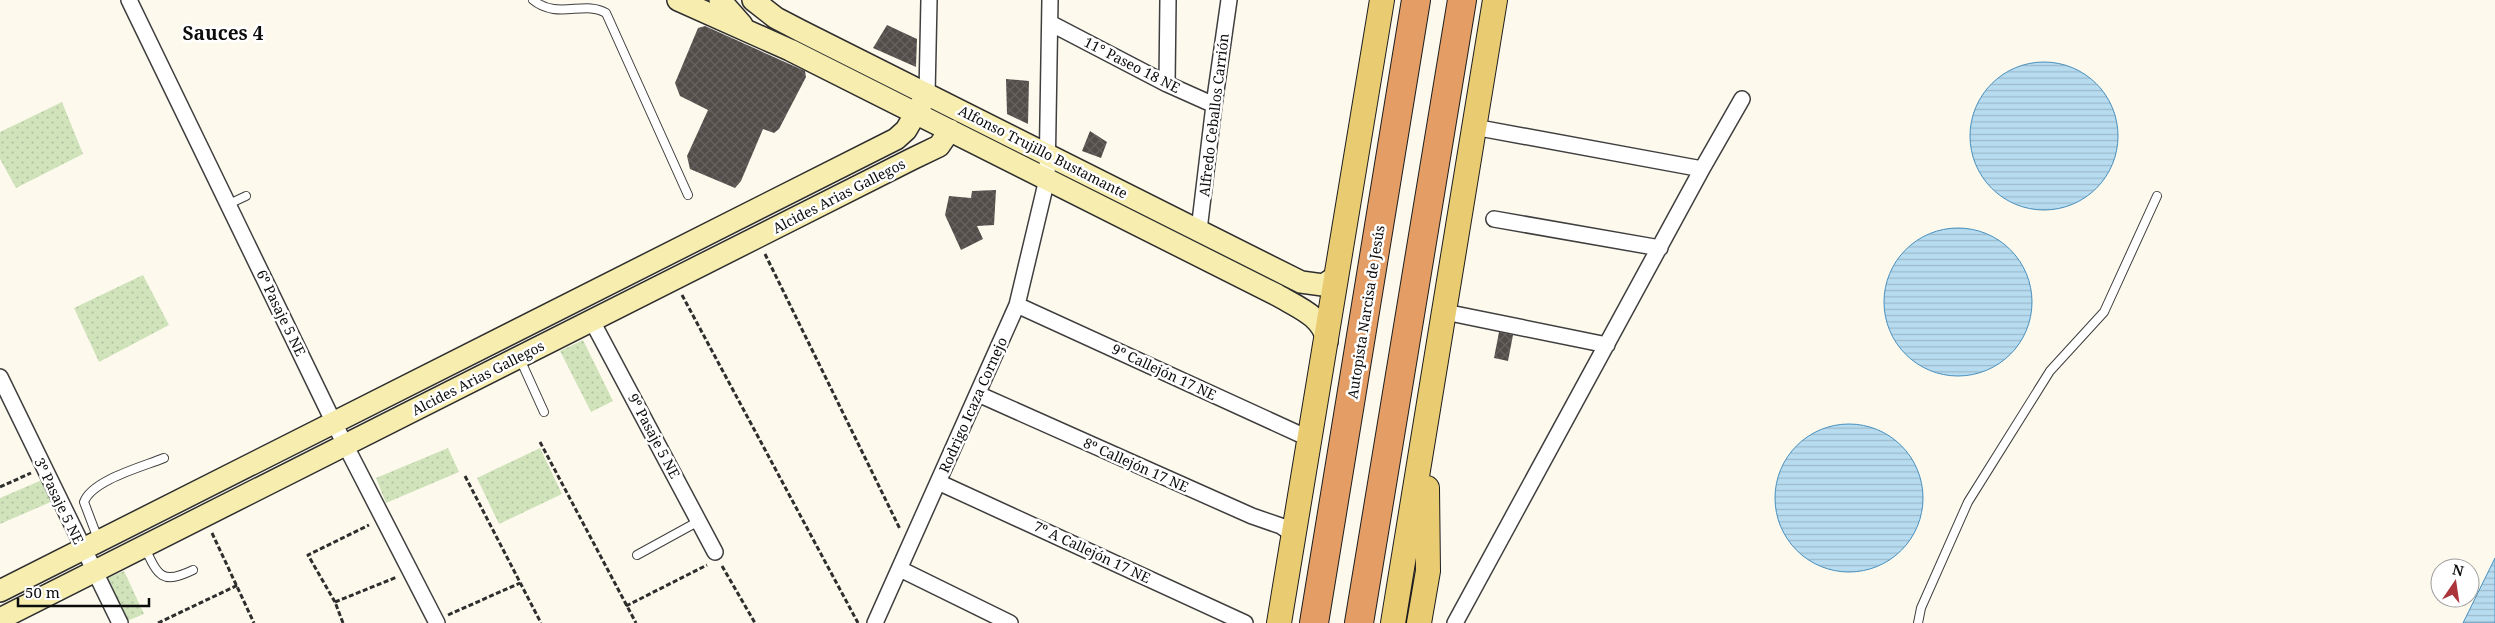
<svg xmlns="http://www.w3.org/2000/svg" width="2495" height="623" font-family="'Noto Serif',serif">
<style>
.grass{fill:url(#grass-dots)}
.water{fill:url(#water-rules);stroke:#478fbd}
.building{fill:url(#building-cross-hatch)}
.lines{fill:none;stroke-linecap:round;stroke-linejoin:round}
.lane-casing{stroke:#3f3f3f;stroke-width:10}
.street-casing{stroke:#3f3f3f;stroke-width:18}
.secondary-casing{stroke:#2e2e2e;stroke-width:24}
.primary-casing{stroke:#1d1d1d;stroke-width:26}
.highway-casing{stroke:#1d1d1d;stroke-width:30}
.path{stroke:#2e2e2e;stroke-width:3;stroke-dasharray:5 2.5;stroke-linecap:butt}
.lane{stroke:#fff;stroke-width:8}
.street{stroke:#fff;stroke-width:15}
.secondary{stroke:#f6edaf;stroke-width:21}
.primary{stroke:#e9cb71;stroke-width:24}
.highway{stroke:#e49d64;stroke-width:28}
.labels{text-anchor:middle;stroke-width:5;stroke-linejoin:round;paint-order:stroke}
.street-label{font-size:14px;fill:#0c0c0c;stroke:#fff}
.district-label{font-size:19px;font-weight:bold;fill:#0c0c0c;stroke:#fff}
</style>
<defs>
<pattern id="grass-dots" width="8" height="8" patternUnits="userSpaceOnUse" patternTransform="scale(1.25)"><rect width="8" height="8" fill="#d0e3bb"/><path d="M2 2h.1M6 6h.1" fill="none" stroke="#b1c2a0" stroke-width="1.8" stroke-linecap="round"/></pattern>
<pattern id="water-rules" width="6" height="5" patternUnits="userSpaceOnUse" patternTransform="scale(1.25)"><rect width="6" height="5" fill="#b7dbef"/><path d="M0 2.5h6" fill="none" stroke="#9cbbcc"/></pattern>
<pattern id="building-cross-hatch" width="8" height="8" patternUnits="userSpaceOnUse" patternTransform="scale(1.25)"><rect width="8" height="8" fill="#534d4a"/><path d="M0 0l8 8M0 8l8-8" fill="none" stroke="#676260"/></pattern>
</defs>
<rect width="100%" height="100%" fill="#fdfaed"/>
<path class="grass" d="M62,102L83,154L16,188L0,159V132Z
M143,275L169,325L99,362L74,308Z
M583,340L613,401L591,412L560,351Z
M448,448L459,472L386,503L376,478Z
M540,448L562,494L499,524L477,478Z
M42,480L53,501L0,524V498Z
M124,571L144,614L127,621L108,578Z"/>
<path class="water" d="M1970 136a74 74 0 1 1 148 0a74 74 0 1 1-148 0Z
M1884 302a74 74 0 1 1 148 0a74 74 0 1 1-148 0Z
M1775 498a74 74 0 1 1 148 0a74 74 0 1 1-148 0Z
M2495,558V623H2463Z"/>
<path class="building" d="M887,25L917,39L916,67L873,48Z
M705,26L805,71L806,77L779,129L774,133L763,129L741,181L735,188L690,169L687,156L708,110L680,96L675,83L698,28Z
M1006,79L1029,81L1028,124L1007,114Z
M1090,131L1107,142L1101,158L1082,151Z
M996,190L994,225L977,226L983,239L961,250L945,215L949,196L971,198L972,191Z
M1499,332L1513,335L1508,361L1494,358Z"/>
<g class="lines">
<defs>
<path id="lane" d="M533,0C557,20 585,0 606,13L688,195
M229,204L246,196
M520,359L544,412
M98,539L84,502C92,480 142,467 164,458
M145,548C158,576 162,585 193,570
M637,555L699,521
M1918,623L1921,608L1968,502L2050,371L2104,312L2157,196"/>
<path id="street" d="M129,0L334,423L437,623
M1050,23L1167,84L1214,105
M1167,84L1168,0
M927,94L929,0
M1474,127L1702,169
M1494,219L1660,248
M1199,230L1214,105L1229,0
M1017,305L1310,439
M1445,312L1607,345
M592,321L715,552
M0,377L120,623
M978,394L1252,516L1281,526L1294,535
M938,482L1245,623
M900,569L1010,623
M875,623L1017,305L1047,179L1050,0
M1455,623L1702,169L1742,99"/>
<path id="secondary" d="M678,0L790,50L1277,295C1297,307 1323,316 1327,341
M720,0L742,25
M753,0L776,18L801,31L1301,282L1323,285L1337,276
M0,591L896,139L906,130L927,94
M0,619L912,159L939,146L950,130"/>
<path id="primary" d="M1279,623L1382,0
M1393,623L1495,0
M1419,623L1428,571L1427,488"/>
<path id="highway" d="M1314,623L1416,0
M1359,623L1462,0"/>
</defs>
<use href="#lane" class="lane-casing"/>
<use href="#street" class="street-casing"/>
<use href="#secondary" class="secondary-casing"/>
<use href="#primary" class="primary-casing"/>
<use href="#highway" class="highway-casing"/>
<path class="path" d="M765,254L900,529
M682,295L858,623
M540,442L636,623
M465,476L541,623
M0,487L31,473
M212,533L254,623
M722,566L755,623
M335,602L397,577
M626,606L707,565
M448,615L520,583
M158,623L238,585
M343,623L335,602L308,555L369,525"/>
<use href="#lane" class="lane"/>
<use href="#street" class="street"/>
<use href="#secondary" class="secondary"/>
<use href="#primary" class="primary"/>
<use href="#highway" class="highway"/>
</g>
<g class="labels">
<g class="street-label">
<text transform="translate(1132 65) rotate(27)" y="5">11° Paseo 18 NE</text>
<text transform="translate(1214 115) rotate(-83)" y="5">Alfredo Ceballos Carrión</text>
<text transform="translate(1043 152) rotate(27)" y="5">Alfonso Trujillo Bustamante</text>
<text transform="translate(839 196) rotate(-27)" y="5">Alcides Arias Gallegos</text>
<text transform="translate(1366 312) rotate(-81)" y="5">Autopista Narcisa de Jesús</text>
<text transform="translate(281 313) rotate(64)" y="5">6º Pasaje 5 NE</text>
<text transform="translate(1164 372) rotate(25)" y="5">9º Callejón 17 NE</text>
<text transform="translate(478 378) rotate(-27)" y="5">Alcides Arias Gallegos</text>
<text transform="translate(973 405) rotate(-66)" y="5">Rodrigo Icaza Cornejo</text>
<text transform="translate(654 436) rotate(62)" y="5">9º Pasaje 5 NE</text>
<text transform="translate(1136 465) rotate(24)" y="5">8º Callejón 17 NE</text>
<text transform="translate(59 501) rotate(64)" y="5">3º Pasaje 5 NE</text>
<text transform="translate(1092 552) rotate(25)" y="5">7º A Callejón 17 NE</text>
</g>
<g class="district-label">
<text x="223" y="40">Sauces 4</text>
</g>
</g>
<g transform="translate(2455 583) rotate(13)"><circle r="24" fill="#ffffff" stroke="#9e9e9e"/>
<path d="M0-4L9 19L0 12L-9 19Z" fill="#ac343b"/>
<text y="-8" font-size="14" font-weight="bold" text-anchor="middle" fill="#0c0c0c">N</text>
</g>
<path d="M18 598v8h131v-8" fill="none" stroke="#0c0c0c" stroke-width="2.5"/>
<text x="25" y="598" font-size="15" fill="#0c0c0c" stroke="#ffffff" stroke-width="4" paint-order="stroke">50 m</text>
</svg>
